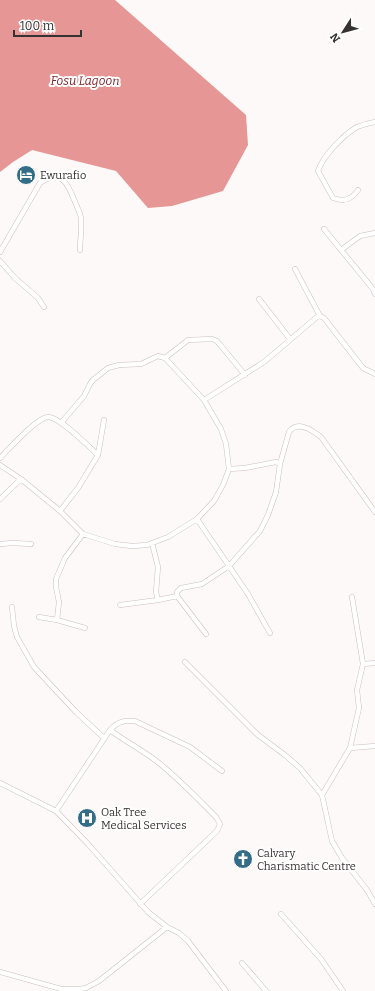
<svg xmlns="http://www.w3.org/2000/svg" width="375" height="991" font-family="Bitter,serif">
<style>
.water{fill:#e59695}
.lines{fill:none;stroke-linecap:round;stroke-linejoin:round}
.minor-casing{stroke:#cabfbe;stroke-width:5.5}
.minor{stroke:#fff;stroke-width:4.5}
.labels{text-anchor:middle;stroke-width:4;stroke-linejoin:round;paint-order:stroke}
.poi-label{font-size:11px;fill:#363231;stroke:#fff;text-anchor:start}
.water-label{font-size:12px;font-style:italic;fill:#80242c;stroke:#fff}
</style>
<rect width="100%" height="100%" fill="#fef9f9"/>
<path class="water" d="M0,0H115L246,115L248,145L223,191L172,206L148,208L116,171L32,150L13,162L0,172Z"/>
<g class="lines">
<defs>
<path id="minor" d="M358,190C351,200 344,202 333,198L318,171C323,156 343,135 357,127C362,125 369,123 375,122
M324,229L373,289L375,294
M341,250L360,236L375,233
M0,252L40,183C62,168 68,184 75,202C77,207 81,214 81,219C82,229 80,240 80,250
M0,261L15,278L38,298L44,307
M295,269L320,316
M259,299L290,339
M204,400L264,362L317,317L320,316L324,318L363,368L375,374
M61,423L84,396L90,384L93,380L108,368L119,365L141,364L158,356L165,358
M0,458C9,449 38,416 49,417C62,419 88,446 98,455
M280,464L289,432C297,420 312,430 321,437L375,512
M0,465L21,479L60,511L83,534L115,544L132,546L147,545L168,537L197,519L214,501L223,485L229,469L226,444L221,429L204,400L165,358L188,340L212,339L217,341L245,375
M0,499L21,479
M60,511L78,488L98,455L104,420
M197,519L248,594L270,633
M152,543L158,567L156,592L158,600
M0,544L13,543L31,544
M352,597L363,664L357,690L359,708L350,748L322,795L332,841L342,858L367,890L375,904
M120,605L158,600L177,596
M12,607L14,626L17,637L34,667L76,712L104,738
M39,617L57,620L59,602L56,587V579L65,558L83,534
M57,620L85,628
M206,634L177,596V592L181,588L202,584L229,566L260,531L268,515L276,492L280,464L276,462L245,468L229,469
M185,662L258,735L285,755L300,768L322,795
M363,664L375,663
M110,730C126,742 144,751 159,763C180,780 198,799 216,817L220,824L217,831L140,904
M350,748L375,746
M0,783L56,811L88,844L148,912L167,927L179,933L188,941L226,991
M56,811L110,730C117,722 124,720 135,721L190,747L222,771
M281,914L321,959L343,991
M242,963L266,991
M0,972L61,989H79L86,988L99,981L167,927"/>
</defs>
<use href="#minor" class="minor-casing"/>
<use href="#minor" class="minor"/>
</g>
<defs>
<symbol id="hotel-disc" viewBox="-11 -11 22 22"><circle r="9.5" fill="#346d87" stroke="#fff"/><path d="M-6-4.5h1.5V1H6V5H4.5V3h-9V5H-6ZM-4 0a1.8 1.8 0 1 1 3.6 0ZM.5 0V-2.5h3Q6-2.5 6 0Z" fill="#fff"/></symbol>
<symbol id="hospital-disc" viewBox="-11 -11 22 22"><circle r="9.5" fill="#346d87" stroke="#fff"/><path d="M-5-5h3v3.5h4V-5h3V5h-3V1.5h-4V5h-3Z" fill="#fff"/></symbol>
<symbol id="church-disc" viewBox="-11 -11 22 22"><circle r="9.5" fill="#346d87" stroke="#fff"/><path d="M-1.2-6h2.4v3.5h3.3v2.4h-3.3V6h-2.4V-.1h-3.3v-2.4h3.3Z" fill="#fff"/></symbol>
</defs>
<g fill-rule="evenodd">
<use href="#hotel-disc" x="15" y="164" width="22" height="22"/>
<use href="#hospital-disc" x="76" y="807" width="22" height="22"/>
<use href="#church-disc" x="232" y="848" width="22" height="22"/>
</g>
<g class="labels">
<g class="poi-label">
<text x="40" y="179">Ewurafio</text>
<text x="101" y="816">Oak Tree<tspan x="101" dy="13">Medical Services</tspan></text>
<text x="257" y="857">Calvary<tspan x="257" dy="13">Charismatic Centre</tspan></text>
</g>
<g class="water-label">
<text x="85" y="85">Fosu Lagoon</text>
</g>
</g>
<g transform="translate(343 32) rotate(234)" stroke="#ffffff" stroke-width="3" paint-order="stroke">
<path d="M0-3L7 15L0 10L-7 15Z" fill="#363231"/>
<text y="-6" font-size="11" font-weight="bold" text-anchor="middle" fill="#363231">N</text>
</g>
<path d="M14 30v6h67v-6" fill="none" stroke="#363231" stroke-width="2"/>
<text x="20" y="30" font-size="12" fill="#363231" stroke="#ffffff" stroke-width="3" paint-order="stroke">100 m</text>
</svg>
